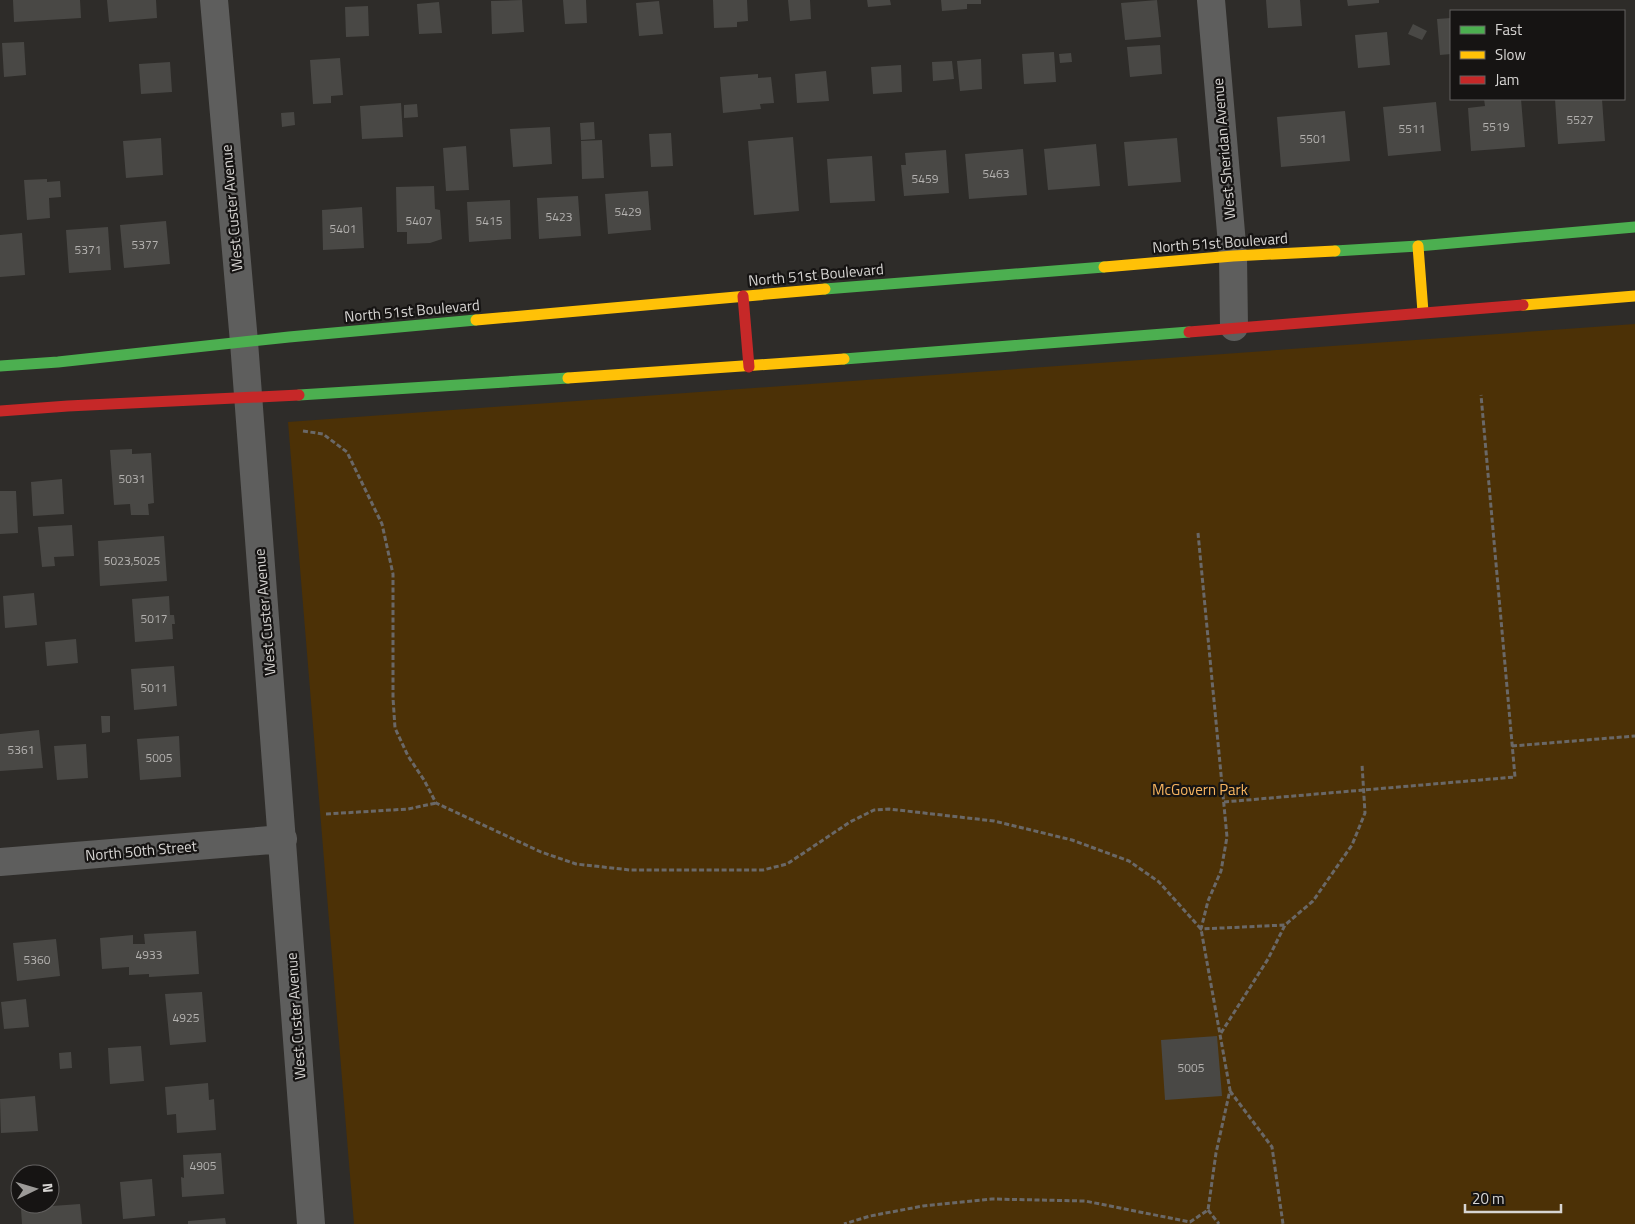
<svg xmlns="http://www.w3.org/2000/svg" width="1635" height="1224" font-family="'Titillium Web',sans-serif">
<style>
.green{fill:#4c3106}
.building{fill:#494845}
.lines{fill:none;stroke-linecap:round;stroke-linejoin:round}
.path{stroke:#6a6867;stroke-width:3;stroke-dasharray:5 2.5;stroke-linecap:butt}
.street{stroke:#5e5e5d;stroke-width:28}
.fast{stroke:#4caf50;stroke-width:11}
.slow{stroke:#ffc107;stroke-width:11}
.jam{stroke:#c62828;stroke-width:11}
.labels{text-anchor:middle;stroke-width:4.5;stroke-linejoin:round;paint-order:stroke}
.number-label{font-size:12px;fill:#b4b2b0}
.street-label{font-size:15px;fill:#d7d5d3;stroke:#161413}
.park-label{font-size:15px;fill:#f8b560;stroke:#161413}
</style>
<rect width="100%" height="100%" fill="#2e2c29"/>
<path class="green" d="M1635,324V1224H354L288,422Z"/>
<path class="building" d="M13,0H80L81,18L14,22Z
M107,0H156L157,18L109,22Z
M522,0L524,32L492,34L491,1Z
M563,0H586L587,23L565,24Z
M713,0H747L748,21L737,22V27L714,28Z
M788,0H810L811,19L790,21Z
M867,0H890L891,5L868,7Z
M941,0H981V4H967V9L942,11Z
M1157,0L1161,37L1125,40L1121,3Z
M1266,0H1300L1302,26L1268,28Z
M1347,0H1379V3L1348,6Z
M659,1L663,34L639,36L636,3Z
M439,2L442,33L419,34L417,4Z
M368,6L369,36L346,37L345,7Z
M1451,18V54L1440,55L1437,19Z
M1413,24L1427,31L1422,40L1408,34Z
M1387,32L1390,65L1358,68L1355,35Z
M24,42L26,75L4,77L2,43Z
M1160,45L1162,74L1130,77L1127,47Z
M1054,52L1056,82L1024,84L1022,54Z
M1071,53L1072,62L1060,63L1059,54Z
M340,58L343,95L331,96V103L313,104L310,60Z
M981,59L982,89L960,91L957,61Z
M952,61L954,79L933,81L932,62Z
M170,62L172,92L141,94L139,64Z
M901,65L902,92L873,94L871,67Z
M826,71L829,101L797,103L795,74Z
M758,74V78L771,77L774,103L760,104L761,109L723,113L720,77Z
M1484,99H1521L1525,147L1471,151L1468,108L1485,106Z
M1555,99H1602L1605,141L1558,144Z
M1436,102L1441,151L1388,156L1383,107Z
M401,103L403,137L362,139L360,106Z
M417,104L418,117L404,118V105Z
M1345,111L1350,161L1281,167L1277,117Z
M294,112L295,125L282,127L281,113Z
M594,122L595,139L581,140L580,123Z
M550,127L552,164L513,167L510,129Z
M671,133L673,166L651,167L649,134Z
M793,137L799,211L754,215L748,141Z
M161,138L163,175L126,178L123,141Z
M1177,138L1181,182L1128,186L1124,142Z
M602,140L604,178L582,179L581,141Z
M1096,144L1100,186L1048,190L1044,149Z
M466,146L469,190L446,191L443,148Z
M1023,149L1027,195L969,199L965,154Z
M946,150L949,193L904,196L901,165H906L905,153Z
M872,156L875,201L830,203L827,159Z
M47,179V182L60,181L61,197L49,198L50,218L27,220L24,180Z
M434,186L435,209L440,210L442,239L430,243L407,244V232H397L396,187Z
M648,191L651,230L608,234L605,194Z
M578,196L581,236L539,239L537,198Z
M510,200L511,239L469,242L467,202Z
M362,207L364,248L323,250L322,210Z
M166,221L170,264L124,268L120,225Z
M108,227L111,270L69,273L66,230Z
M22,233L25,275L0,277V235Z
M132,449V454L151,453L154,503L148,504L149,515H131L130,504L114,505L110,450Z
M62,479L64,514L33,516L31,482Z
M0,491H16L18,533L0,534Z
M72,525L74,556L54,557L55,566L42,567L38,527Z
M164,536L167,581L100,586L98,541Z
M34,593L37,625L5,628L3,596Z
M169,596L170,615H174L175,624H172L173,639L135,642L132,599Z
M76,639L78,663L47,666L45,642Z
M174,666L177,706L134,710L131,669Z
M101,716H110V732L102,733Z
M39,730L43,768L0,771V734Z
M179,736L181,777L140,780L137,739Z
M86,744L88,778L57,780L54,746Z
M196,931L199,974L149,977V974L129,975V967L102,969L100,938L133,935V944H145L144,934Z
M56,939L60,976L17,981L13,943Z
M202,992L206,1042L170,1045L165,994Z
M26,999L29,1027L4,1029L1,1002Z
M1217,1036L1222,1096L1165,1100L1161,1040Z
M141,1046L144,1081L110,1084L108,1048Z
M71,1052L72,1068L60,1069L59,1053Z
M208,1083L209,1100L214,1099L216,1130L177,1133L176,1114L167,1115L165,1087Z
M35,1096L38,1131L1,1133L0,1099Z
M221,1153L224,1194L182,1197L181,1177L184,1178L183,1155Z
M152,1179L155,1216L123,1219L120,1182Z
M50,1197L52,1206L80,1204L82,1224H22L21,1209L29,1208L28,1204H50Z
M225,1218L226,1224H188V1221Z"/>
<g class="lines">
<path class="path" d="M303,431L323,434L347,452L382,524L393,574V698L395,728L408,756L424,780L436,803L541,852L576,864L630,870H763L787,864L850,822L874,810L889,809L994,821L1072,840L1129,861L1159,882L1201,929L1230,1090L1216,1153L1208,1210L1190,1222L1085,1201L992,1199L923,1206L870,1216L844,1224
M1198,533L1227,837L1221,871L1208,901L1201,929L1285,925L1313,901L1352,845L1365,813L1362,764
M1512,746L1635,736
M1224,802L1515,777L1481,395
M326,814L408,809L436,803
M1221,1033L1268,959L1285,925
M1230,1091L1272,1147L1283,1224
M1208,1210L1219,1224"/>
<path class="street" d="M214,0L244,342L311,1224
M1211,0L1233,256L1234,327
M0,862L283,839"/>
<path class="fast" d="M1335,251L1418,246L1635,227
M825,289L1104,267
M844,359L1189,332
M0,366L58,362L289,337L476,320
M299,395L568,378"/>
<path class="slow" d="M1418,246L1423,312
M1104,267L1233,256L1335,251
M1523,305L1635,296
M476,320L825,289
M568,378L844,359"/>
<path class="jam" d="M743,296L749,367
M1189,332L1523,305
M0,411L68,406L299,395"/>
</g>
<g class="labels">
<g class="number-label">
<text x="1580" y="124">5527</text>
<text x="1496" y="131">5519</text>
<text x="1412" y="133">5511</text>
<text x="1313" y="143">5501</text>
<text x="996" y="178">5463</text>
<text x="925" y="183">5459</text>
<text x="628" y="216">5429</text>
<text x="559" y="221">5423</text>
<text x="419" y="225">5407</text>
<text x="489" y="225">5415</text>
<text x="343" y="233">5401</text>
<text x="145" y="249">5377</text>
<text x="88" y="254">5371</text>
<text x="132" y="483">5031</text>
<text x="132" y="565">5023,5025</text>
<text x="154" y="623">5017</text>
<text x="154" y="692">5011</text>
<text x="21" y="754">5361</text>
<text x="159" y="762">5005</text>
<text x="149" y="959">4933</text>
<text x="37" y="964">5360</text>
<text x="186" y="1022">4925</text>
<text x="1191" y="1072">5005</text>
<text x="203" y="1170">4905</text>
</g>
<g class="street-label">
<text transform="translate(1224 149) rotate(-95)" y="5">West Sheridan Avenue</text>
<text transform="translate(232 208) rotate(-95)" y="5">West Custer Avenue</text>
<text transform="translate(1220 243) rotate(-4)" y="5">North 51st Boulevard</text>
<text transform="translate(816 275) rotate(-5)" y="5">North 51st Boulevard</text>
<text transform="translate(412 311) rotate(-5)" y="5">North 51st Boulevard</text>
<text transform="translate(265 612) rotate(-95)" y="5">West Custer Avenue</text>
<text transform="translate(141 851) rotate(-5)" y="5">North 50th Street</text>
<text transform="translate(296 1016) rotate(-94)" y="5">West Custer Avenue</text>
</g>
<g class="park-label">
<text x="1200" y="795">McGovern Park</text>
</g>
</g>
<rect x="1450" y="10" width="175" height="90" fill="#161413" stroke="#636160"/>
<rect x="1460" y="26" width="25" height="8" fill="#4caf50" stroke="#636160"/>
<text x="1495" y="35" font-size="15" fill="#d7d5d3">Fast</text>
<rect x="1460" y="51" width="25" height="8" fill="#ffc107" stroke="#636160"/>
<text x="1495" y="60" font-size="15" fill="#d7d5d3">Slow</text>
<rect x="1460" y="76" width="25" height="8" fill="#c62828" stroke="#636160"/>
<text x="1495" y="85" font-size="15" fill="#d7d5d3">Jam</text>
<g transform="translate(35 1189) rotate(85)"><circle r="24" fill="#161413" stroke="#636160"/>
<path d="M0-4L9 19L0 12L-9 19Z" fill="#9c9a98"/>
<text y="-8" font-size="14" font-weight="bold" text-anchor="middle" fill="#d7d5d3">N</text>
</g>
<path d="M1465 1204v8h96v-8" fill="none" stroke="#d7d5d3" stroke-width="2.5"/>
<text x="1472" y="1204" font-size="15" fill="#d7d5d3" stroke="#161413" stroke-width="4" paint-order="stroke">20 m</text>
</svg>
